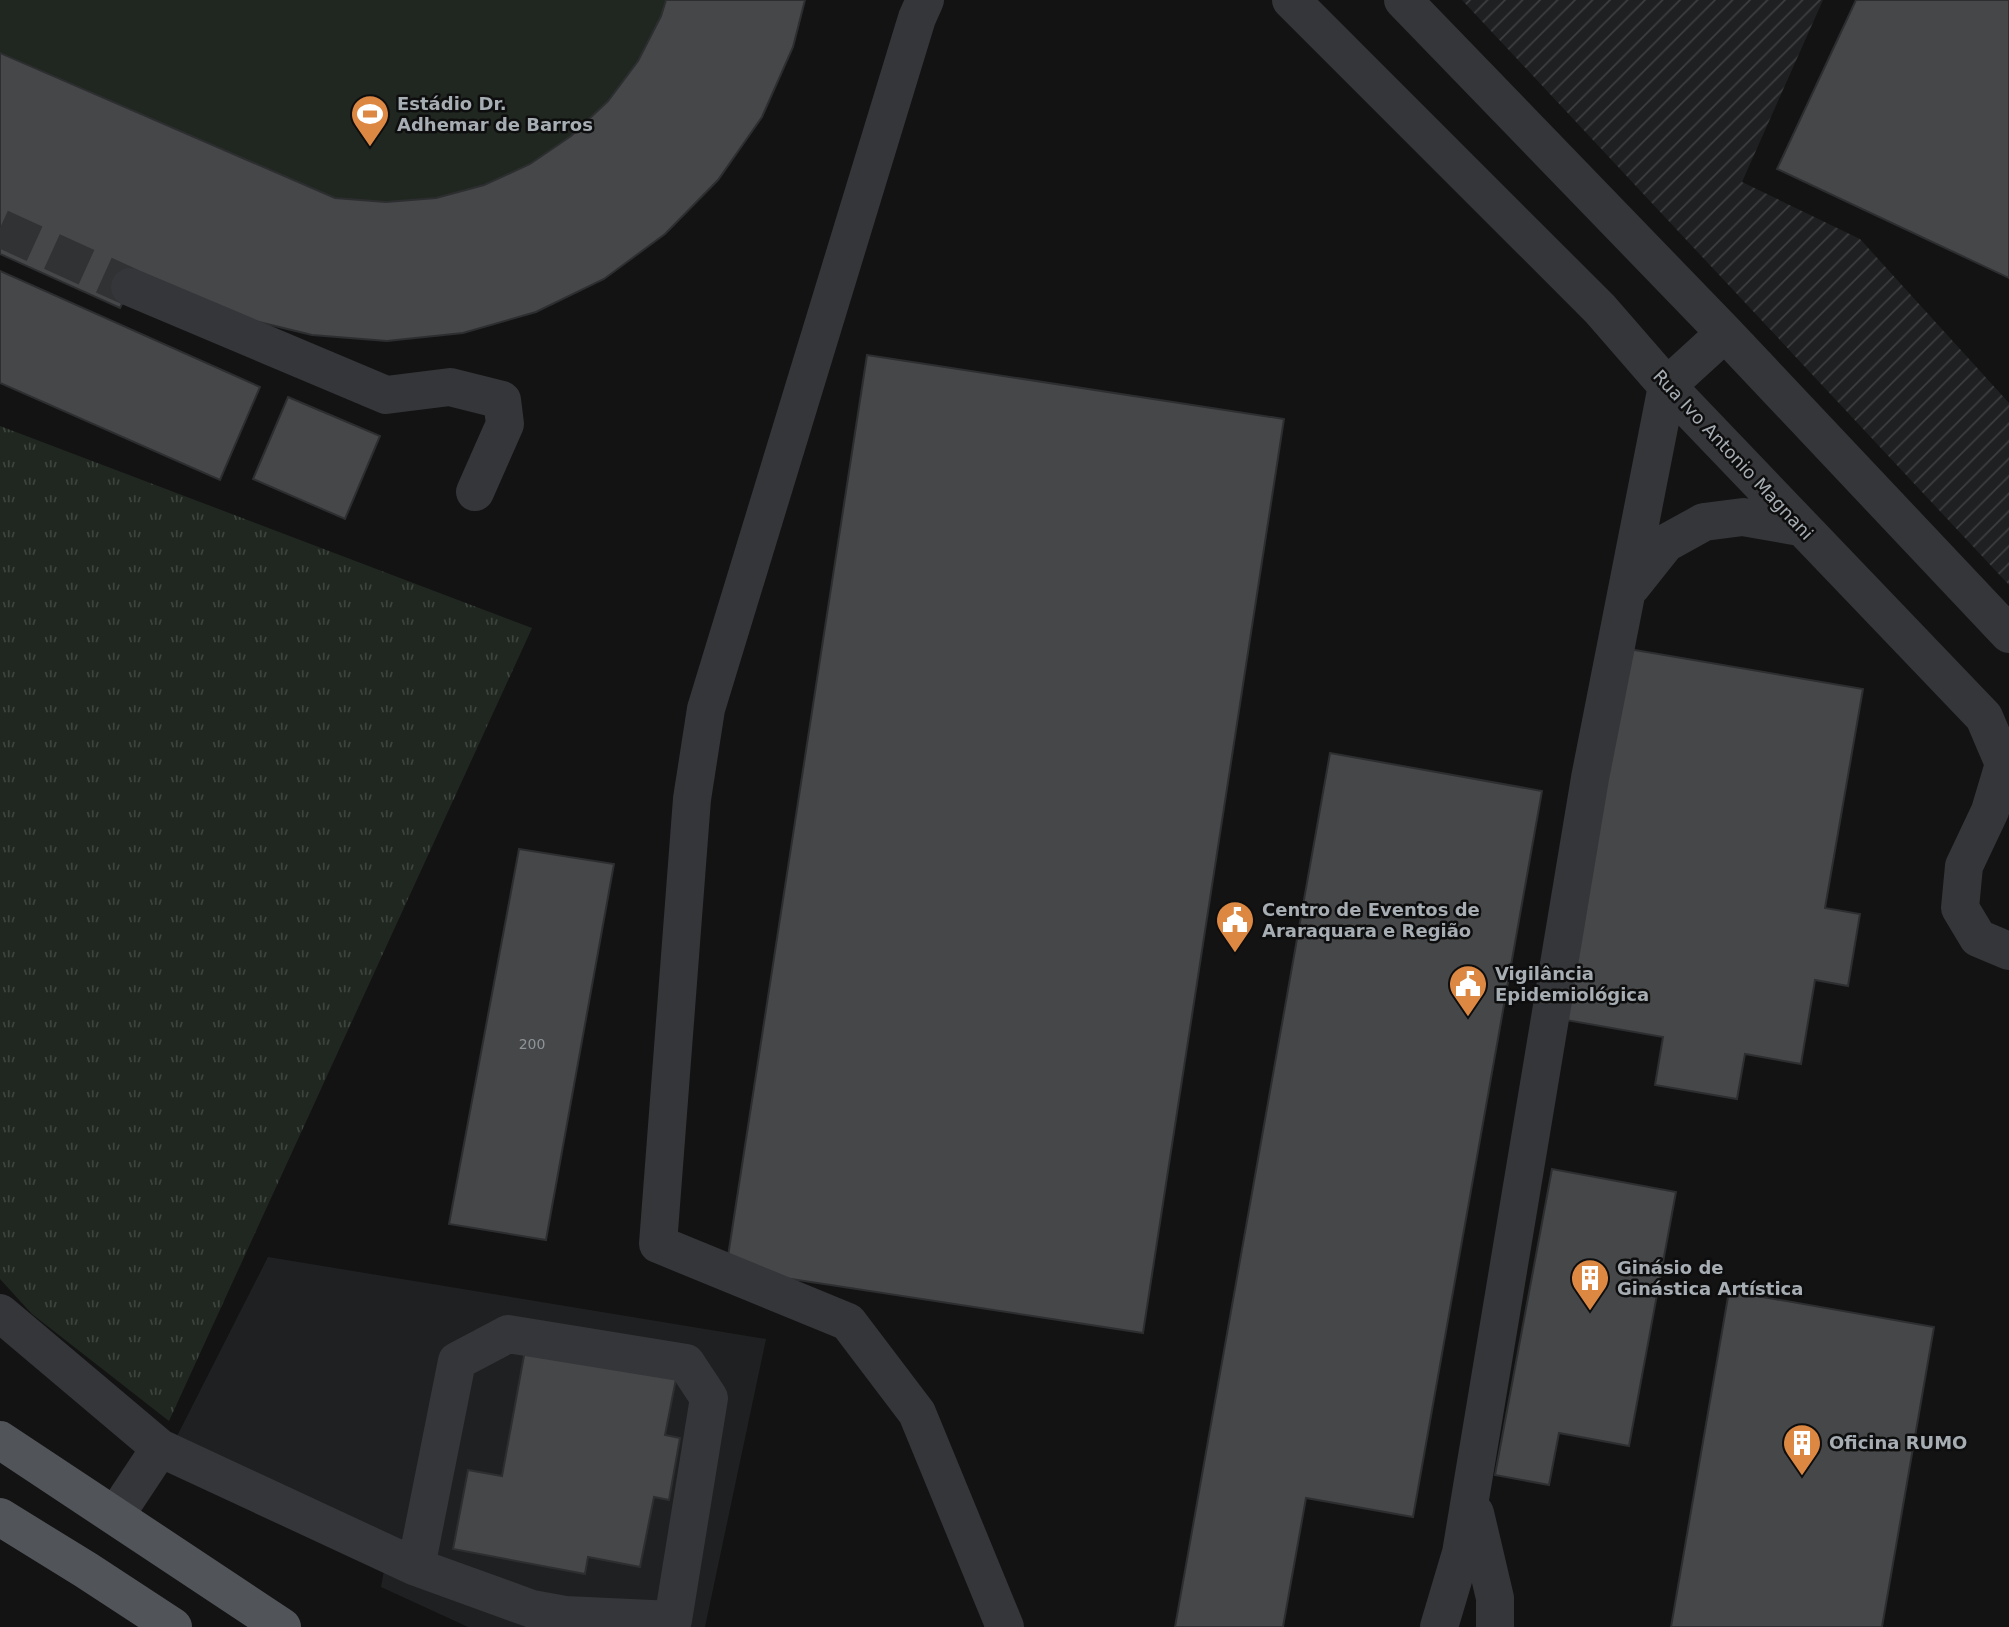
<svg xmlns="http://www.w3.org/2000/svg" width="2009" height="1627" font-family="'DejaVu Sans',sans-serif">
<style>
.built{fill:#1f2021}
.industrial{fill:url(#industrial-furrows)}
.grass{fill:url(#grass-tufts)}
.pitch{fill:#202720}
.building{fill:#454749;stroke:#2d2e30;stroke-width:2}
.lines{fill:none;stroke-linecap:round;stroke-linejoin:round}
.minor-tunnel{stroke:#303234;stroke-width:38;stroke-dasharray:38 19;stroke-linecap:butt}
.minor{stroke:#353639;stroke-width:38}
.major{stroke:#515458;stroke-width:38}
.labels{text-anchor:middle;stroke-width:5;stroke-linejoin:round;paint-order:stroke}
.number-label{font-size:14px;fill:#8e9498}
.poi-label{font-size:18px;font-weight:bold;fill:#a6adb3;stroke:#0e0e0f;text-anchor:start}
.street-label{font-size:18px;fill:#a6adb3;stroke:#0e0e0f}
</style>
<defs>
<pattern id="industrial-furrows" width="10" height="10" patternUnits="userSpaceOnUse" patternTransform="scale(1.75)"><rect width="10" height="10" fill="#1f2021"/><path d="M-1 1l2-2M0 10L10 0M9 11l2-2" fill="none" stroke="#3d3e3f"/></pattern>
<pattern id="grass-tufts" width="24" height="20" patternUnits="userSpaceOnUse" patternTransform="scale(1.75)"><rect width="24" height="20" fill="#202720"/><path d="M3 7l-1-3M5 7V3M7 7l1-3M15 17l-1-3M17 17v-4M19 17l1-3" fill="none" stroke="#3d443e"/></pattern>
</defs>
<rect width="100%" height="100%" fill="#131314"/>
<path class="built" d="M268,1257L766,1339L705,1627H468L381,1587L387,1554L174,1442Z"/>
<path class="industrial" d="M1462,0H1823L1742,182L1860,239L2009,403V585Z"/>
<path class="grass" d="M0,426L532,628L169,1421L32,1314L0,1279Z"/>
<path class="pitch" d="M0,0H805L793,47L762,117L718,180L665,234L604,279L387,341L312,335L0,254Z"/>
<path class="building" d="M666,0H805L793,47L762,117L718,180L665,234L604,279L536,312L463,333L387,341L312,335L238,317L137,274L120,308L0,254V53L335,198L386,202L436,198L484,185L530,164L571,136L608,101L638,61L661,16Z
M1856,0H2009V278L1777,169Z
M0,271L260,387L220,480L0,383Z
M867,355L1284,419L1143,1333L726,1269Z
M288,397L380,436L345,519L253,479Z
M1629,649L1863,689L1825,908L1860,914L1848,986L1815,980L1801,1064L1745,1054L1737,1099L1655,1085L1663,1037L1566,1020Z
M1330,753L1542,791L1413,1517L1306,1498L1283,1627H1175Z
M519,849L614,864L546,1240L449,1224Z
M1552,1169L1676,1192L1629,1446L1559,1433L1549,1485L1495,1475Z
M1729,1291L1934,1327L1882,1627H1671Z
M525,1350L676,1379L665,1435L680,1438L669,1500L654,1497L640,1567L588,1557L585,1574L453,1549L468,1470L502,1476Z"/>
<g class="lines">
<path class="minor-tunnel" d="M0,228L130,287"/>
<path class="minor" d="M925,0L917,18L706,709L692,799L658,1244L848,1322L917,1413L1005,1627
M1291,0L1600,309L1667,386L1984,717L2004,764L1990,811L1964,866L1960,908L1978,938L2009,951
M1403,0L1725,333L2009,634
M130,287L386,395L450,387L502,400L505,424L475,492
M1631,587L1666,543L1704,522L1743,517L1800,527
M0,1313L160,1448L416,1567L532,1609L565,1615L673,1620L709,1398L686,1363L508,1334L457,1361L416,1567
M1475,1513L1495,1598V1627
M115,1516L160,1448
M1439,1627L1461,1553L1590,778L1667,386L1725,333"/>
<path class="major" d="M0,1440L282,1627
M0,1517L86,1570L173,1627"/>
</g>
<defs>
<symbol id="stadium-pin" viewBox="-11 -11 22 30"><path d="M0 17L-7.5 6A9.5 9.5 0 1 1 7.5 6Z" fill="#dd8842" stroke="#0e0e0f"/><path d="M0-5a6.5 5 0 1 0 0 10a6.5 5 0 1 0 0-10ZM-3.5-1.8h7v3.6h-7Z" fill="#fff"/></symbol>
<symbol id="civic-pin" viewBox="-11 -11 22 30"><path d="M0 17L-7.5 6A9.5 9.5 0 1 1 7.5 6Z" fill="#dd8842" stroke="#0e0e0f"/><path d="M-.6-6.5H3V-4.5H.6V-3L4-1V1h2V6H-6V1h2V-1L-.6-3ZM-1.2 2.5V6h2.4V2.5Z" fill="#fff"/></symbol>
<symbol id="building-pin" viewBox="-11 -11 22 30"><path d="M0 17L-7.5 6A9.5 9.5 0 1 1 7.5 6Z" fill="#dd8842" stroke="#0e0e0f"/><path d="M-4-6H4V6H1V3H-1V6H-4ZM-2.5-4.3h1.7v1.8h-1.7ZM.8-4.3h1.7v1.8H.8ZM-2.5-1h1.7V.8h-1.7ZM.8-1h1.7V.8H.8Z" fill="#fff"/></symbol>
</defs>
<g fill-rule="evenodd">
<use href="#stadium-pin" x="348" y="92" width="44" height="60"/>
<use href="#civic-pin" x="1213" y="898" width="44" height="60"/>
<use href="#civic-pin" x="1446" y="962" width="44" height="60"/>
<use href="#building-pin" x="1568" y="1256" width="44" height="60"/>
<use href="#building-pin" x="1780" y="1421" width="44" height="60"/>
</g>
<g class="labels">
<g class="number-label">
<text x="532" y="1049">200</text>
</g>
<g class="poi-label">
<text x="397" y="110">Estádio Dr.<tspan x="397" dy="21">Adhemar de Barros</tspan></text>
<text x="1262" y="916">Centro de Eventos de<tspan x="1262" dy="21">Araraquara e Região</tspan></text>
<text x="1495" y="980">Vigilância<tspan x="1495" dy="21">Epidemiológica</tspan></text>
<text x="1617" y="1274">Ginásio de<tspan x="1617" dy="21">Ginástica Artística</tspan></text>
<text x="1829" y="1449">Oficina RUMO</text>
</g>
<g class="street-label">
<text transform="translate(1733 455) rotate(47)" y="6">Rua Ivo Antonio Magnani</text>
</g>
</g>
</svg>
